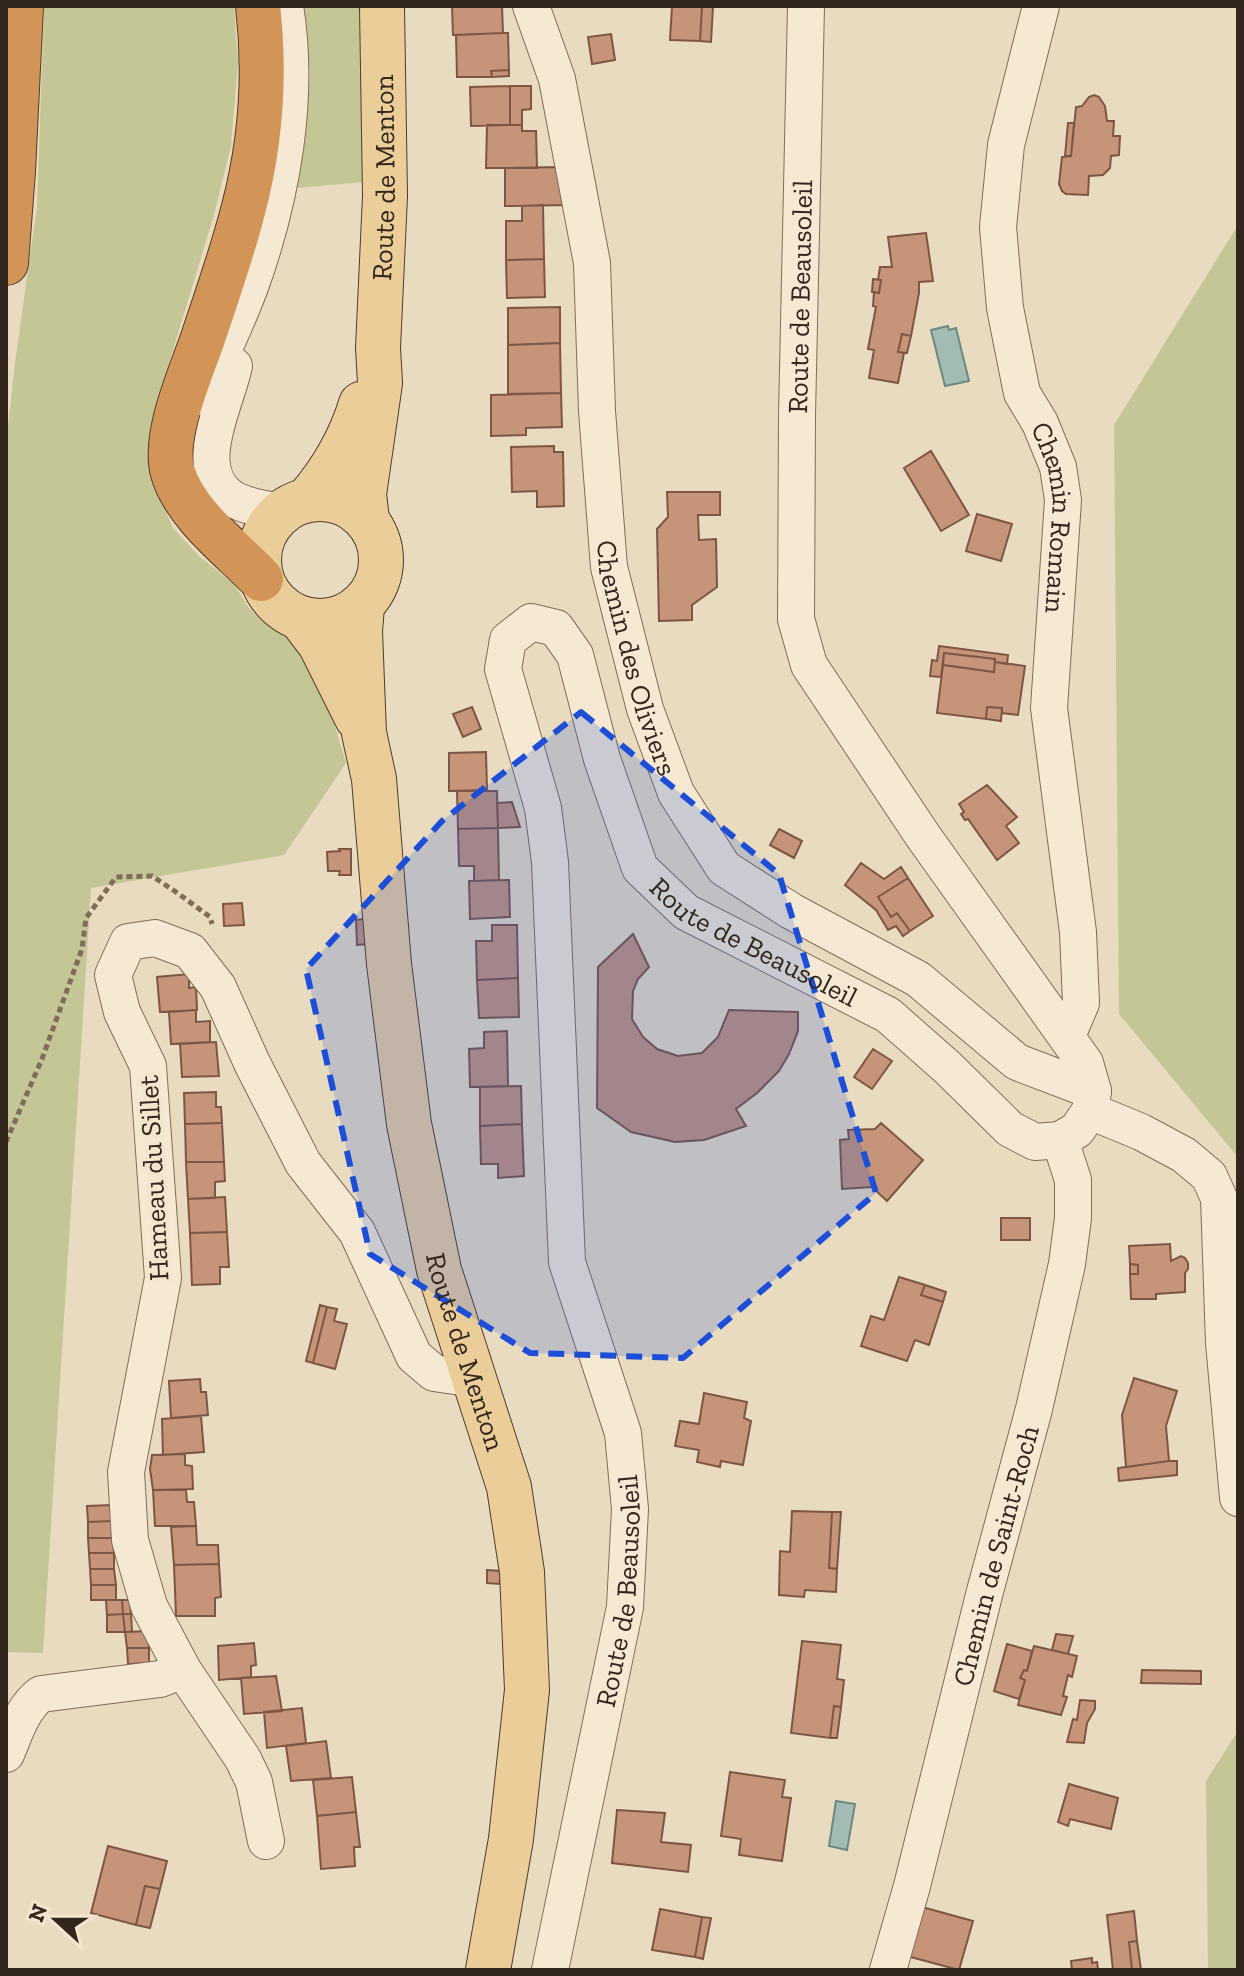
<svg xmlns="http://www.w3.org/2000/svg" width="1244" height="1976" font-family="'Zilla Slab',serif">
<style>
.green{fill:#c4c696}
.water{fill:#a3bcb3;stroke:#6b8980;stroke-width:2}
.building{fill:#c59479;stroke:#7e5642;stroke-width:2}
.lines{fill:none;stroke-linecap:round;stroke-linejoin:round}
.minor-casing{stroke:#816c5a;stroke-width:38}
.major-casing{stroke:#4f3b2e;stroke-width:46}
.highway-casing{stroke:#4f3b2e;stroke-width:46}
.path{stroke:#816c5a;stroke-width:5;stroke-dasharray:6 4;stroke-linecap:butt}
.minor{stroke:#f5e9d3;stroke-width:36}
.major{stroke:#ebcd9a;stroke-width:44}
.highway{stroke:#d39557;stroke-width:44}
.marked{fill:#1d4ed8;fill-opacity:0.2;stroke:#1d4ed8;stroke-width:6;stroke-dasharray:16 10;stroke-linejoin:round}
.labels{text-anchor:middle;stroke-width:8;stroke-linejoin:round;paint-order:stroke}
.street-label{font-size:28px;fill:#32261d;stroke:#f2e6cf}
</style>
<rect width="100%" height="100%" fill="#e9dbc0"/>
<path class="green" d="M44,6H234L238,63L231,146L214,215L163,383L150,446L156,488L173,528L199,556L235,585L248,607L261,621L283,633L297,648L323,685L346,763L284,855L91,888L43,1653L6,1652V445L15,363L37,206Z
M303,6H364V182L296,188L310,75Z
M1238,225V1169L1237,1156L1119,1014L1114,425Z
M1238,1731V1970H1208L1206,1781Z"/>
<path class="water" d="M948,326L949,330L956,328L969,381L945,386L931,330Z
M836,1801L855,1804L847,1850L829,1846Z"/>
<path class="building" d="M452,6H502L503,33L453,35Z
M672,6H702L700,41L670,40Z
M702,6H713L711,42L700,41Z
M503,33H508L509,70L491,71L492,77H457L456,35Z
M611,34L615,60L592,64L588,37Z
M509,70V76L492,77L491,71Z
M510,86V125L471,126L470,87Z
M510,86H531V109L522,110V125H510Z
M1094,95L1099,97L1105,106L1107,121H1114L1113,136H1120L1119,155L1111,156L1110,168L1103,175L1089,176L1088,195L1066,194L1062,191L1059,184L1062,157L1071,156L1076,107L1082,106L1089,97Z
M1068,123H1074L1071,156H1065Z
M487,125H522V131H536L537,168H486Z
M559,167L569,205L505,206V168Z
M543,205L544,259L506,260V221H522V206Z
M926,233L933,281L919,282V293L911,336L902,334L898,352L904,353L898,383L869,378L874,350L868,349L876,307L873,306L874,292L879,293L881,280H878L880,267H892L888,237Z
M544,259L545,297L507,298L506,260Z
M873,279L881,280L879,293L872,292Z
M560,307V343L508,345V308Z
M902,334L911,336L907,353L898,352Z
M560,343L561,393L508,394V345Z
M561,393L562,427L526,428V435L491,436V395Z
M554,446V452H563L564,506L537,507V491L512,492L511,447Z
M931,451L969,515L941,531L904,468Z
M667,492H720V515H698L699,540L716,539L717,587L692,605V620L659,621L657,529L668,517Z
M977,514L1012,524L1001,561L966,551Z
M939,646L1008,655L1007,664L995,662V659L944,653L941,677L930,676L932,660L937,661Z
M944,653L995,659L994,672L943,665Z
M995,662L1025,666L1018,715L1002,713V708L987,707L986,719L937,713L943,665L994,672Z
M472,707L481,729L463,737L453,714Z
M987,707L1002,708L1001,721L986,719Z
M486,752L487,790L449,791V753Z
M987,785L1017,817L1006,826L1019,843L997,860L968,819L965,820L961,814L964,812L959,804Z
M457,791H497L498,828L458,829Z
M512,802L520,827L498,828L497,803Z
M498,828L499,880L474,881V866H459L458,829Z
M779,829L802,841L794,858L770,845Z
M339,849H351V875H339L340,871H328L327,852L340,851Z
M861,863L884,879L901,867L908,878L878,897L891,917L897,913L910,931L903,936L896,926L888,930L876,910L845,885Z
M908,878L933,916L910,931L897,913L891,917L878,897Z
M509,880L510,917L470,919L469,881Z
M242,903L244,925L224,926L223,904Z
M364,919L367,944L357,945L356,920Z
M492,925H517L518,978L477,980L476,941H492Z
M633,934L649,967L638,979L633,991L632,1019L643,1037L657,1049L678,1056L702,1053L718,1037L729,1010L798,1012V1031L789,1054L779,1071L757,1093L736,1109L746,1126L704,1140L675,1142L631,1132L597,1108L598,967Z
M189,974V988L196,987L197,1010L160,1012L157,977Z
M518,978L519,1017L479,1018L477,980Z
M196,1010V1022L210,1021V1042L171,1044L169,1012Z
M507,1031L508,1086L470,1087L469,1049L484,1048V1032Z
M216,1042L219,1076L182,1077L180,1044Z
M873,1049L892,1061L872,1089L854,1077Z
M521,1086L522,1124L480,1126V1087Z
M216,1092V1107H221L222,1123L185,1124L184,1093Z
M222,1123L224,1162H186L185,1124Z
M881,1123L923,1160L887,1201L872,1187L842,1189L840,1140L849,1139L848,1130L875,1129Z
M522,1124L524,1176L498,1178V1164H481L480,1126Z
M186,1162H224L225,1181L215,1182V1198L188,1199Z
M225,1197L227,1232L190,1233L188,1199Z
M1001,1218H1030V1240H1001Z
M227,1232L229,1267H220V1284L192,1285L190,1233Z
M1170,1244L1171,1261L1181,1256L1185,1258L1188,1263V1269L1185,1273V1292L1156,1294V1299H1131L1130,1274H1138V1265L1130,1264L1129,1246Z
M1130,1264L1138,1265V1274H1130Z
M899,1277L925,1285L921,1295L943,1302L929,1345L915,1340L907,1361L861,1346L871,1316L884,1320Z
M925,1285L946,1292L943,1302L921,1295Z
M320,1305L327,1307L313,1363L306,1361Z
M327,1307L337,1309L334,1321L347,1324L335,1369L313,1363Z
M1134,1378L1177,1391L1166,1426L1169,1461L1126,1467L1122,1415Z
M200,1379L201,1392H206L208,1415L171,1418L169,1381Z
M704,1393L747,1402L744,1418L751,1421L743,1465L721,1461L720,1467L697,1462L699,1450L675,1446L680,1421L699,1424Z
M201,1416L204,1452L163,1455L162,1419Z
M185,1454V1465L192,1466L193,1489L153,1490L150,1469L152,1455Z
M1169,1461H1177V1475L1119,1481L1118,1468Z
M153,1490H186L187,1502H194L196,1526H155Z
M111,1505L112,1521L88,1522L87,1506Z
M792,1511L832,1512L829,1568L837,1569L836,1592L805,1590L804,1597L779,1595L780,1551L790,1552Z
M832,1512H841L837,1569L829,1568Z
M112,1521L113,1538H88V1522Z
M196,1526L197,1545H218L219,1564L174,1565L171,1527Z
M88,1538H113L114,1553H89Z
M89,1553H114V1569H90Z
M219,1564L221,1597L215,1598V1616H176L174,1565Z
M90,1569H114L116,1585H91Z
M487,1570L501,1571L500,1584L487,1583Z
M91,1585H116V1600H91Z
M106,1600H122L123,1614L107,1615Z
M122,1600H130L131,1614H123Z
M123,1614H131L132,1632H125Z
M123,1614L125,1632H107V1615Z
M149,1631V1648H127L125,1632Z
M1056,1634L1073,1636L1068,1654L1052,1650Z
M802,1641L841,1645L837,1679L844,1680L841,1707L834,1706L830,1738L791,1733Z
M254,1643L256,1665L251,1666V1677L219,1680L218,1646Z
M1007,1644L1032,1651L1027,1671L1024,1670L1020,1678L1025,1680L1019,1699L994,1691Z
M1034,1646L1077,1656L1072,1677L1068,1675L1063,1696L1067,1697L1061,1715L1018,1705L1025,1680L1020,1678L1024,1670L1027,1671Z
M127,1648H149V1663L128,1664Z
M1142,1670L1201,1671V1684L1141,1683Z
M276,1676L282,1711L244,1714L241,1678Z
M1080,1700L1095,1701V1709L1087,1723L1084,1743L1067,1742L1073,1719L1077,1720Z
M834,1706L841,1707L837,1738H830Z
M302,1708L306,1743L267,1748L264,1712Z
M326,1741L331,1778L291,1781L286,1746Z
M730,1772L785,1780L782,1797L791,1798L782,1861L739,1855L741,1839L721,1836Z
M352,1777L356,1812L317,1816L313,1780Z
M1069,1784L1118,1798L1111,1829L1070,1819L1068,1826L1058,1822Z
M617,1810L665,1813L661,1842L691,1845L688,1872L612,1863Z
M356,1812L360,1847H354L355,1866L321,1869L317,1816Z
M108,1846L167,1861L160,1889L145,1886L136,1925L91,1913Z
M145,1886L160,1889L150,1928L136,1925Z
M922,1907L973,1921L959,1970L907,1956Z
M660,1909L702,1917L695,1957L652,1950Z
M1134,1911L1137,1941L1129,1942L1132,1970H1113L1107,1915Z
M702,1917L711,1918L703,1959L695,1957Z
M1137,1941L1141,1970H1132L1129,1942Z
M1092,1958V1963L1097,1962L1098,1969L1072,1970L1071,1961Z"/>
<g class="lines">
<defs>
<g id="minor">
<path id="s1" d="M531,6L557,79L592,263L597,411L609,567L645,709L676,793L724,868L791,911L918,979L1017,1062L1093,1091"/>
<path id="s2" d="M1041,6L1006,145L998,227L1005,308L1022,393L1040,423L1058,467L1063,500L1049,708L1078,932L1081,1003L1067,1036"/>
<path d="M234,366C226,405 188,471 233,499C247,507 266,509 281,512"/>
<path d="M202,397C218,360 237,323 251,284C282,197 300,98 285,6"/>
<path d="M1090,1111L1141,1132L1184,1155L1209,1176L1219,1198L1224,1343L1238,1498"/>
<path d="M6,1754C15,1733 22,1708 41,1694L160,1679L183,1670"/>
<path d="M266,1841L254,1782L243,1759L183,1670L149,1606L130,1540L126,1472L163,1278L148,1066L122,1012L113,975L128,942L155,938L190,951L218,987L252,1063L303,1163L357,1232L414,1356L434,1373L475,1379"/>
<path id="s3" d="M550,1970L625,1607L630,1509L623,1433L567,1262L550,862L543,808L503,669L508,640L531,622L556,628L575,655L602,759L640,868L686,912L888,1015L947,1067L1010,1129L1035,1142L1060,1140L1077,1130L1090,1111L1093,1091L1085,1063L923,836L809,665L796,619L797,415L806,6"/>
<path id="s4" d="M888,1970L912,1886L984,1595L1034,1409L1067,1264L1073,1218V1180L1060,1140"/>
</g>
<g id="major">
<circle cx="320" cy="560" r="61"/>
<path d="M308,499C332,471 350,440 361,404"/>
<path id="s5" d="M367,520L364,494L380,383L378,348L385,196L382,6"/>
<path id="s6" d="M362,606L360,631L364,733L374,779L389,964L409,1124L439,1270L509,1487L522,1572L527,1690L511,1839L488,1970"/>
<path d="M301,619L320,644L357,718"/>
</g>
<path id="highway" d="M258,6C266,75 261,144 243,211C232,254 217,296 203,338C191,373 162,437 173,473C186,515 231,548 261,579
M6,263L13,171L21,6"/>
</defs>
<use href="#minor" class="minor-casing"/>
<use href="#major" class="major-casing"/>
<use href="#highway" class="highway-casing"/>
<path class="path" d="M6,1142L42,1059L82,949L86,918L116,877L152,876L179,894L210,917L212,924"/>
<use href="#minor" class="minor"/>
<use href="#major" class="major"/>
<use href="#highway" class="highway"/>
</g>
<path class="marked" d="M581,712L779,874L876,1193L683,1358L530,1353L370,1254L306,969L442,821Z"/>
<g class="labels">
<g class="street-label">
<text dy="10" stroke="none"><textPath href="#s5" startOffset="344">Route de Menton</textPath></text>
<text dy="10" stroke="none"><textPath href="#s3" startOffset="3122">Route de Beausoleil</textPath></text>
<text dy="10" stroke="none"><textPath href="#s2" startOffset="526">Chemin Romain</textPath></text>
<text dy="10" stroke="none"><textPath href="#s1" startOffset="664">Chemin des Oliviers</textPath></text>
<text dy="10" stroke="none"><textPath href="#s3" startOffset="1802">Route de Beausoleil</textPath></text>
<text transform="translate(153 1178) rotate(-93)" y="10">Hameau du Sillet</text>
<text dy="10" stroke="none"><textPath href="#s6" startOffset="756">Route de Menton</textPath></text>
<text dy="10" stroke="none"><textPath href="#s4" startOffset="428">Chemin de Saint-Roch</textPath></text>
<text dy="10" stroke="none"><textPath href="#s3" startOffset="386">Route de Beausoleil</textPath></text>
</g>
</g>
<rect width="1244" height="1976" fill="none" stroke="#32261d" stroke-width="16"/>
<g transform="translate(56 1920) rotate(291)" stroke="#f2e6cf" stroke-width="6" paint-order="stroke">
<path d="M0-6L14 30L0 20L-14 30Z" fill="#32261d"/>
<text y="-12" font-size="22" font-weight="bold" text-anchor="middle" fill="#32261d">N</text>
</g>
</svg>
